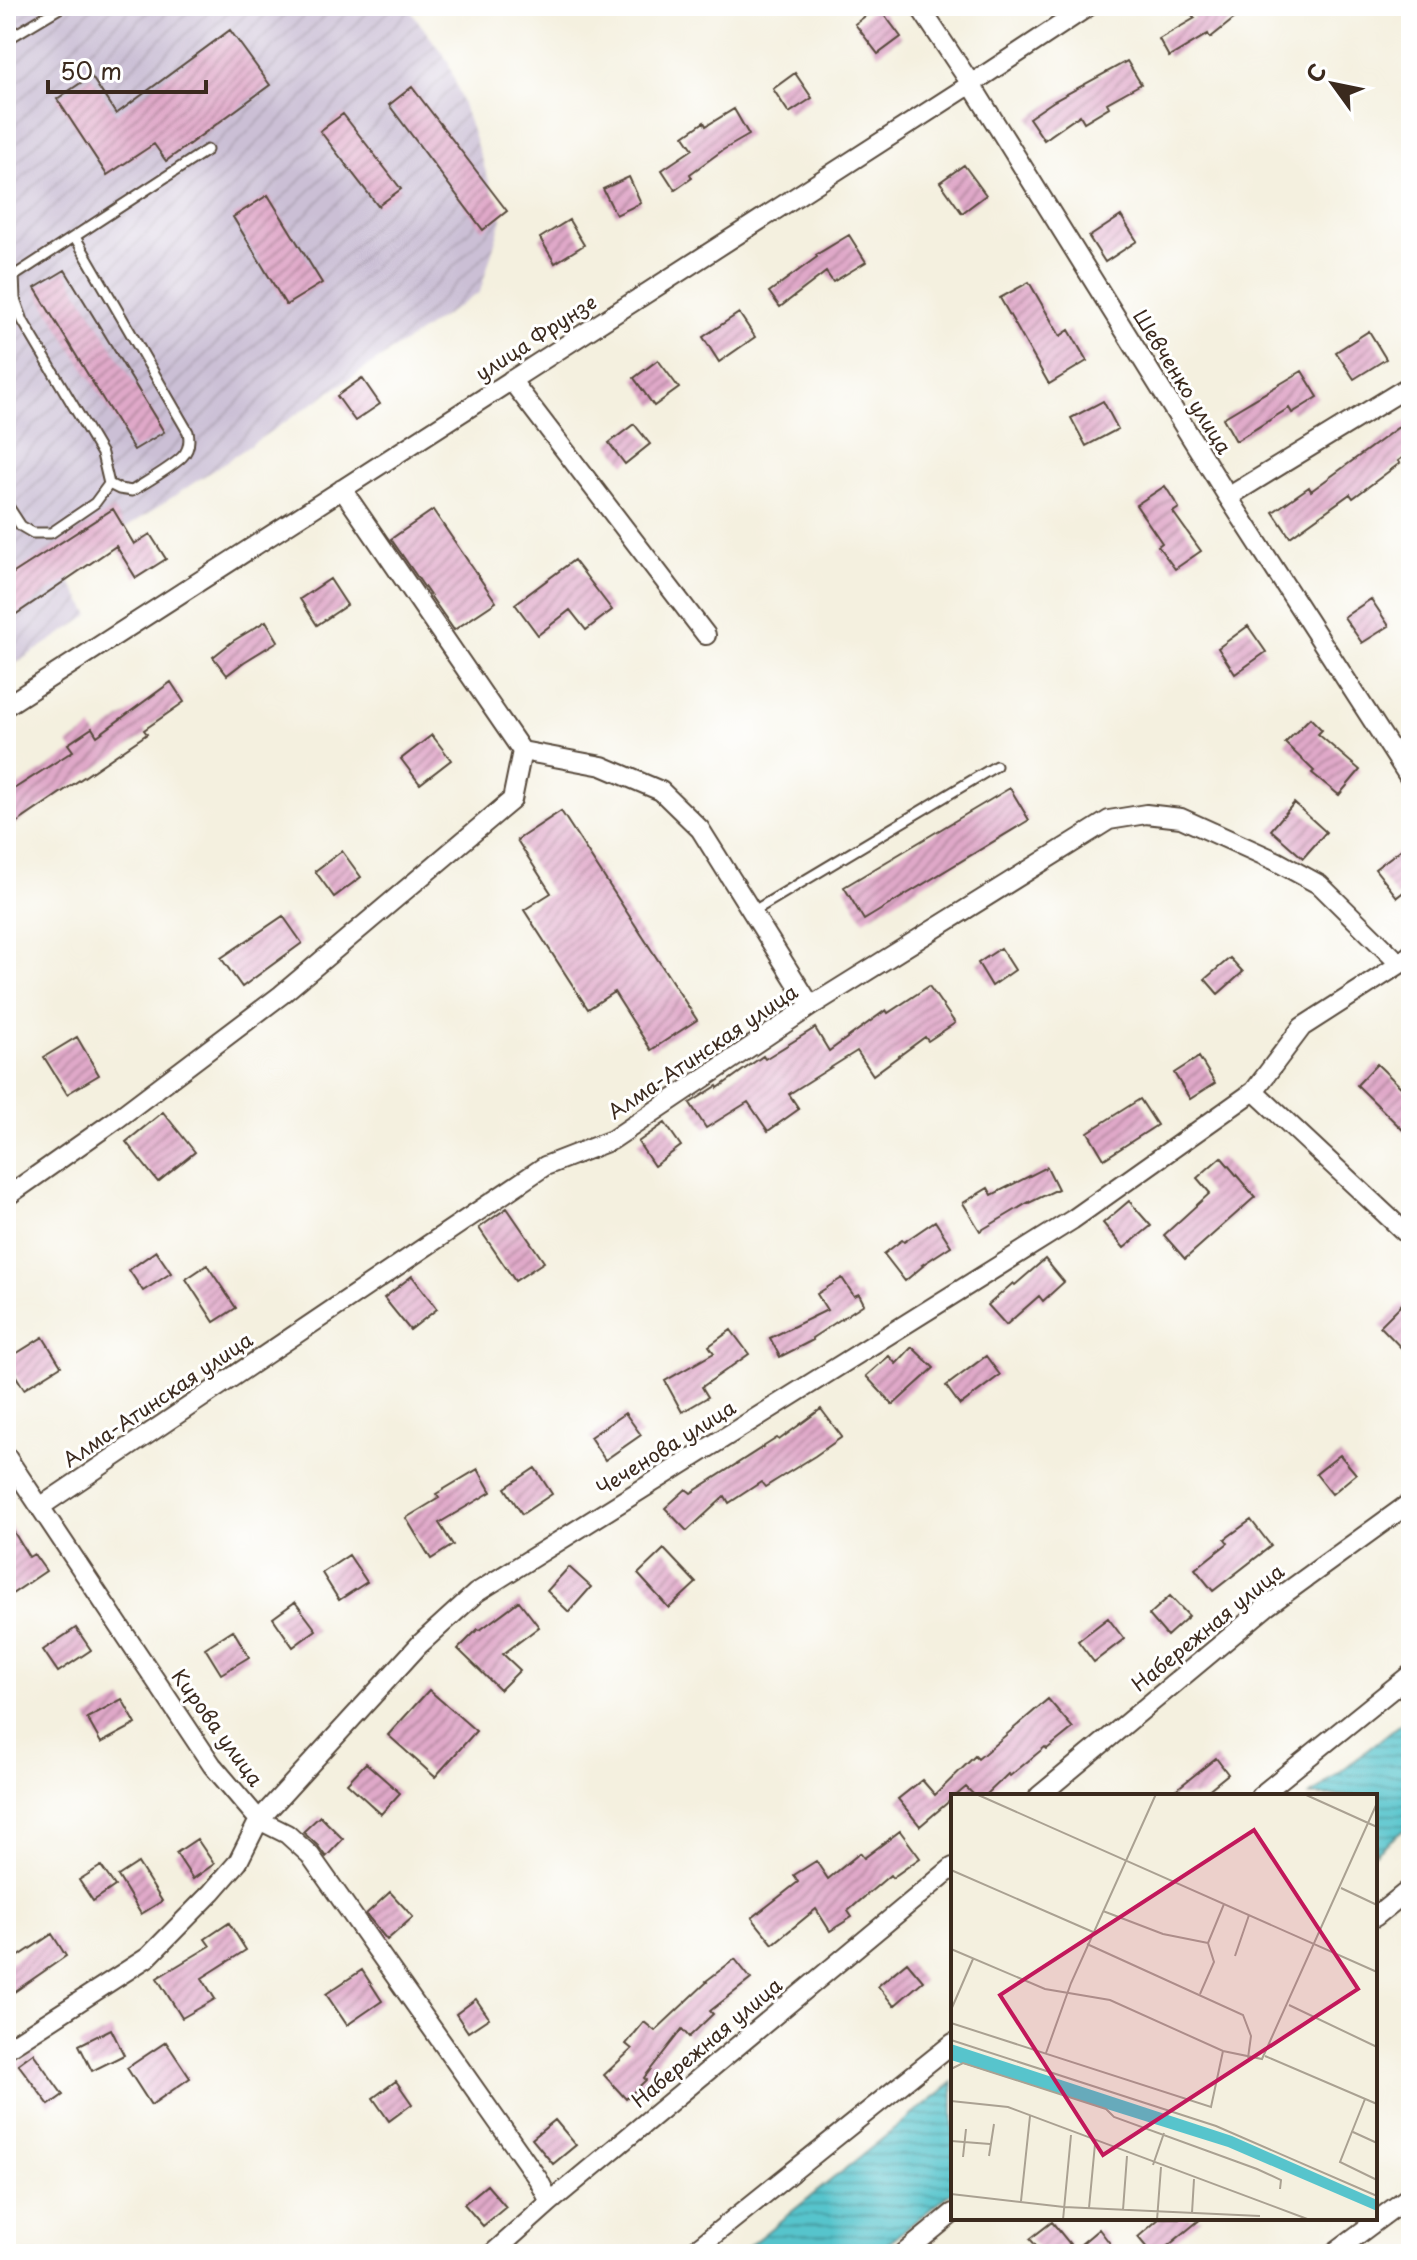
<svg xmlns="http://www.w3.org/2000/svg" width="1417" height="2260" font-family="'Playpen Sans',sans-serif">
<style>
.industrial{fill:url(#industrial-furrows)}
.water{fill:url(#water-rules);stroke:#497775;stroke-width:2}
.building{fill:url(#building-hatch)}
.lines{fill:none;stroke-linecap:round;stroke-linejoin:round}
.service-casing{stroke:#57483b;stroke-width:13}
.minor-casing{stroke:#57483b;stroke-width:22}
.service{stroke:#fff;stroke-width:9}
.minor{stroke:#fff;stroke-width:18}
.labels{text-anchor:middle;stroke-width:6;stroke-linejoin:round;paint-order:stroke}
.street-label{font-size:20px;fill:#3b2a1e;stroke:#fff}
.inset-road{fill:none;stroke:#aaa192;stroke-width:2}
.view{fill:#c2185b;fill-opacity:0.15;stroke:#c2185b;stroke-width:4}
.inset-edge{fill:none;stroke:#3b2a1e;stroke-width:4}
</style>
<defs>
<pattern id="industrial-furrows" width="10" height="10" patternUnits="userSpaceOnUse" patternTransform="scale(2)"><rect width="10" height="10" fill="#cbbfd5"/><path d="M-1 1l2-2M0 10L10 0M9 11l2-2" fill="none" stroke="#afa4b6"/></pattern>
<pattern id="water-rules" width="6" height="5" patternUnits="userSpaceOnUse" patternTransform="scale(2)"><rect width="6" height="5" fill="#57c4cc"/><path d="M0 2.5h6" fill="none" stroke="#499fa5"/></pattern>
<pattern id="building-hatch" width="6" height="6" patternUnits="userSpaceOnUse" patternTransform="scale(2)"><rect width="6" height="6" fill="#e0a9c9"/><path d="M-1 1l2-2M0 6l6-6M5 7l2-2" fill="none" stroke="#b78aa3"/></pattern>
</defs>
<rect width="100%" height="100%" fill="#fff"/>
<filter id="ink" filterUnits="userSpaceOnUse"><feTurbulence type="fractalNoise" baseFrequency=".0125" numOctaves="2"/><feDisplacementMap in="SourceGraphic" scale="16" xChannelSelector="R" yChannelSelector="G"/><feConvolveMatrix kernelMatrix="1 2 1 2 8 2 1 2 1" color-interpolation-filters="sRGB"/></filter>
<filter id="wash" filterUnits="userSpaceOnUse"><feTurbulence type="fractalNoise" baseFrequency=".006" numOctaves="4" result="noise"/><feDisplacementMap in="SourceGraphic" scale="32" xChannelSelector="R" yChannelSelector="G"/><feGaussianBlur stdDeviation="1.8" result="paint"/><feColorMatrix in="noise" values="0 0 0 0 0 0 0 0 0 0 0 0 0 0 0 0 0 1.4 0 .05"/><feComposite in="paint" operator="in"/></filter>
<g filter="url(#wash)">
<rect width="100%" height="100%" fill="#f4f0df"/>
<path class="industrial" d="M6,6H407L448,61L502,219L480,292L63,570L90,615L6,670Z"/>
<path class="water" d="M1411,1715V1824L1375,1853V1796H1310Z
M953,2082V2191L874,2254H739Z"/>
<g id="blocks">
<path class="building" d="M878,6L901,37L878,54L855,24Z
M1203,6H1250L1210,38L1208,34L1169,57L1159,39L1195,18L1192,15Z
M230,30L270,85L166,161L154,144L107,175L57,99L91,76L116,114Z
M1127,61L1141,84L1107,103L1109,107L1084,122L1080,115L1044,140L1029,118L1054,101Z
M795,73L812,98L789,113L773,89Z
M412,87L507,211L483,230L389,105Z
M734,109L749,135L723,150L690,174L692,178L675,190L662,170L693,149L684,136L704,122L706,126Z
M343,114L401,189L378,206L320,131Z
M964,165L986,195L962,213L940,182Z
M629,177L641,203L616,215L603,189Z
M268,195L322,283L286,305L233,217Z
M1121,216L1137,241L1105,262L1089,237Z
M569,220L584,245L555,263L540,238Z
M849,235L866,262L833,282L826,272L780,307L769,292L817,257L816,255Z
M65,270L164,432L134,450L35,288Z
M1029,282L1060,336L1069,330L1087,361L1049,384L1000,298Z
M739,313L755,337L719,362L703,337Z
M1369,331L1386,359L1354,379L1336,352Z
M658,360L679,388L654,406L634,378Z
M1302,371L1318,397L1292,413L1289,408L1236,441L1223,418Z
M362,378L380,404L355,421L337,396Z
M1103,401L1118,429L1086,446L1071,418Z
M1411,418V451L1398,461L1400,463L1353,498L1350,494L1290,537L1273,512L1309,487L1311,491Z
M634,424L650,444L625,464L609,443Z
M1165,486L1179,508L1173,512L1201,551L1175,569L1158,546L1162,543L1136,505Z
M113,509L134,544L150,534L166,559L136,578L116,546L6,621V578Z
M433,510L496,602L454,630L391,539Z
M574,560L612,610L586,630L570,610L538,635L515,604Z
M330,579L347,605L317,625L300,599Z
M1371,599L1389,626L1362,643L1344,617Z
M266,621L278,641L244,662L227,675L213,657L233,641Z
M1248,626L1266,652L1235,674L1218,648Z
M171,682L184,702L144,730L147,734L6,830V794L73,751L68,744L92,728L97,736Z
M1310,718L1322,730L1318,734L1360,770L1339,795L1312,773L1314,771L1285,743Z
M432,735L451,760L420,784L401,759Z
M1010,788L1029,820L864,920L844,887Z
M1294,803L1326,832L1303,858L1271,830Z
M561,811L697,1020L651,1050L614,992L588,1009L524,910L551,893L517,840Z
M1411,842V886L1397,897L1375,869Z
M342,851L361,877L334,897L315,871Z
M283,916L302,943L242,987L221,958Z
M1001,948L1015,970L992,986L978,963Z
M1230,958L1243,972L1218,994L1205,979Z
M929,986L955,1023L928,1041L925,1037L873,1075L857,1051L789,1094L799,1109L768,1131L748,1102L706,1128L690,1103L717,1086L718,1088L763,1056L765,1059L815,1028L829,1051L886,1010L888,1013Z
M77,1037L99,1075L67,1094L44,1057Z
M1199,1057L1215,1083L1190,1099L1174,1073Z
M1377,1064L1411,1097V1138L1357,1085Z
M1140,1099L1157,1125L1104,1159L1088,1132Z
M163,1112L195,1152L158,1182L126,1142Z
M665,1123L681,1146L654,1166L638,1142Z
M1221,1157L1255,1197L1185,1259L1164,1235L1210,1193L1197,1178Z
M1047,1167L1058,1189L1029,1203V1202L980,1231L963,1203L988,1188L992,1195Z
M1129,1201L1151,1226L1124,1248L1103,1223Z
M507,1208L544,1262L515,1281L479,1228Z
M935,1221L951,1246L922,1265L923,1266L905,1281L884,1254L902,1240L904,1242Z
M156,1251L171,1273L143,1291L129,1270Z
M1045,1259L1064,1282L1043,1301L1039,1296L1006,1325L988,1305L1013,1283L1015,1285Z
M207,1265L236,1308L214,1322L186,1279Z
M412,1276L437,1309L410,1330L384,1298Z
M842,1278L854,1296L859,1294L864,1304L812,1338L813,1340L780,1357L770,1338L827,1310L817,1294Z
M1402,1304L1411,1314V1358L1380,1326Z
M731,1330L749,1354L702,1387L708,1397L682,1412L665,1381L714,1353L709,1346Z
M43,1337L61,1366L24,1389L6,1360Z
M912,1347L934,1368L893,1405L866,1376L889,1356L896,1364Z
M986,1356L1000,1375L960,1405L946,1386Z
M821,1409L842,1437L815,1456L765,1487L761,1482L729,1503L725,1496L687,1531L665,1508L686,1489L691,1493L777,1438L779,1440Z
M625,1413L641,1435L605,1460L590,1437Z
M1340,1455L1356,1474L1332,1494L1316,1474Z
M535,1468L552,1494L522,1514L505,1488Z
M478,1469L491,1492L439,1523L453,1545L431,1559L406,1518L439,1498L436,1494Z
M6,1519L29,1557L34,1554L46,1571L6,1598Z
M1251,1520L1271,1546L1213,1591L1195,1569L1228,1543L1225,1539Z
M664,1549L696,1583L669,1608L638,1574Z
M349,1555L367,1582L339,1600L322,1573Z
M569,1567L591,1587L569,1612L547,1591Z
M1170,1596L1189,1616L1167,1636L1149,1615Z
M519,1601L539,1627L503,1654L520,1670L500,1690L458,1649L478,1629L480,1630Z
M295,1602L316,1630L293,1647L273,1618Z
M1108,1618L1124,1639L1094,1662L1078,1641Z
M76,1628L91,1650L58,1672L43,1650Z
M233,1630L249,1657L221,1674L205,1648Z
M429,1690L476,1731L435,1777L388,1735Z
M122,1699L136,1724L101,1743L87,1718Z
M1048,1699L1073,1728L1047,1749L1045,1747L1010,1776L1008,1774L985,1796H975L966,1787L920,1826L898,1799L922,1780L935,1795L975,1756L978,1759Z
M1216,1758L1228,1774L1201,1796H1168Z
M366,1763L400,1793L381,1814L347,1783Z
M320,1816L343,1839L326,1857L318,1846L303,1832Z
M900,1831L920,1858L892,1878L890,1875L848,1911L852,1917L830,1931L816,1909L773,1944L752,1918L798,1882L794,1875L816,1861L828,1879L860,1853L864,1858Z
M197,1839L214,1864L193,1879L176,1853Z
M138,1863L162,1901L141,1914L118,1876Z
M101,1866L115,1886L93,1901L79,1880Z
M390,1892L413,1917L387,1940L366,1914Z
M229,1923L246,1950L202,1978L215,1999L182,2018L157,1978L210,1946L205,1939Z
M52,1934L66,1956L14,1992L6,1980V1965Z
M735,1959L751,1979L710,2011L713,2014L689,2037L682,2029L644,2078L646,2080L626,2099L604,2075L632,2049L626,2044L644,2022L655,2031L707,1982L706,1981Z
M907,1962L923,1981L894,2006L878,1986Z
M362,1970L382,2001L347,2025L326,1994Z
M476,1999L489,2018L468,2032L456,2014Z
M111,2029L124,2055L92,2071L79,2045Z
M166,2042L190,2078L151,2105L127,2068Z
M33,2053L63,2095L49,2105L18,2064Z
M396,2081L412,2104L389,2121L373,2098Z
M555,2120L576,2145L553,2164L532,2139Z
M487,2185L506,2207L483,2226L464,2204Z
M1160,2218H1202L1158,2254H1152L1138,2237Z
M1052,2222L1070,2244L1057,2254H1043L1030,2239Z
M1099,2229L1112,2246L1103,2254H1087L1080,2245Z"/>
</g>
</g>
<g filter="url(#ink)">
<use href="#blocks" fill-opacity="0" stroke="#57483b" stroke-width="2"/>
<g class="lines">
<defs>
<path id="service" d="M6,40L63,6
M75,237L188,432C190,441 189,450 182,457C171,468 146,482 132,491L119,489L109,484
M6,262L14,276L15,299L23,321L102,454L109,484L95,503L51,533H33L21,526L6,503
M14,276L207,150
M752,912L996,766
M1410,1076L1411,1074"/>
<path id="minor" d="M919,6L971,84L1228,497L1411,780
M511,380L706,635
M342,489L522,751L602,766L661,791L700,829L811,1006
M1228,497L1411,385
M6,706L971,84L1089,6
M1254,1091L1411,1238
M6,1197L117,1119L281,995L512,800L522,751
M6,1456L212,1765L259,1820L287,1834L310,1855L538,2179L550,2202
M40,1507L545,1166L612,1140L811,1006L1109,820L1146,814L1181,818L1276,861L1320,885L1400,964
M1039,1796L1266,1607L1411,1502
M1260,1796L1411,1674
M1375,1917L1411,1888
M6,2049L148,1957L212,1892L238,1862L259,1820L420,1644L476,1593L1072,1220L1254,1091L1302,1027L1400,964L1411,954
M492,2254L550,2202L953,1867
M690,2254L953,2043
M903,2254L953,2213
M1332,2254L1411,2195"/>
</defs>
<use href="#service" class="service-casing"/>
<use href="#minor" class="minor-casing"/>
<use href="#service" class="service"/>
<use href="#minor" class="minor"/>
</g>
</g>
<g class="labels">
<g class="street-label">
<text transform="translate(536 338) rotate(-33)" y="7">улица Фрунзе</text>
<text transform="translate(1182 382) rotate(58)" y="7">Шевченко улица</text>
<text transform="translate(703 1052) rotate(-34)" y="7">Алма-Атинская улица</text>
<text transform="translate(158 1400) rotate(-34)" y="7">Алма-Атинская улица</text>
<text transform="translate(666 1448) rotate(-32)" y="7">Чеченова улица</text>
<text transform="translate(1208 1628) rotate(-39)" y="7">Набережная улица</text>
<text transform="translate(217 1728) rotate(54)" y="7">Кирова улица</text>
<text transform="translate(707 2043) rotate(-40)" y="7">Набережная улица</text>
</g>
</g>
<g transform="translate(951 1794)">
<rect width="426" height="426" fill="#f4f0df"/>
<path d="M0,250L281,342L426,406V417L277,353L0,266Z" fill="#57c4cc"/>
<path class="inset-road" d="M25,0L426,178M353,0L426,33M0,76L142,138M390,94L426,111M152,117L212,140L257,149M136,150L292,221L300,242L297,264M0,155L94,195L159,206L272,257L311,265L426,9M284,162L298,121M249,200L263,168L257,149L273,110M338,211L426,253M0,216L22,165M0,229L260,313L272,257M0,246L265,332L426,402M95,259L120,189L205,0M314,262L426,310M0,275L12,269L155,315L163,323L306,375L330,386L329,395M414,305L389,368L426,386M0,307L57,313L359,426M402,338L426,349M0,347L39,350M38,362L43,330M12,363L15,335M202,371L213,339M0,400L113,413L309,422M70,407L79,322M138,414L144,350M172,416L176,362M241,419L243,385M112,426L120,341M206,426L210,373"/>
<path class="view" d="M303,36L407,195L152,361L49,201Z"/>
<rect width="426" height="426" class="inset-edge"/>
</g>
<rect width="1417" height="2260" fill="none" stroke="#fff" stroke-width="32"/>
<g transform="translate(1333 84) rotate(303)" stroke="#ffffff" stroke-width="6" paint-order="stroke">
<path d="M0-6L14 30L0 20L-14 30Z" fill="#3b2a1e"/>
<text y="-12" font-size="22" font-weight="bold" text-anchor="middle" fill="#3b2a1e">С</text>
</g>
<path d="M48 80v12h158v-12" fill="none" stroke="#3b2a1e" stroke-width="4"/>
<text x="60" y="80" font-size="24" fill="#3b2a1e" stroke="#ffffff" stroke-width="6" paint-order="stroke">50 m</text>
</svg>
